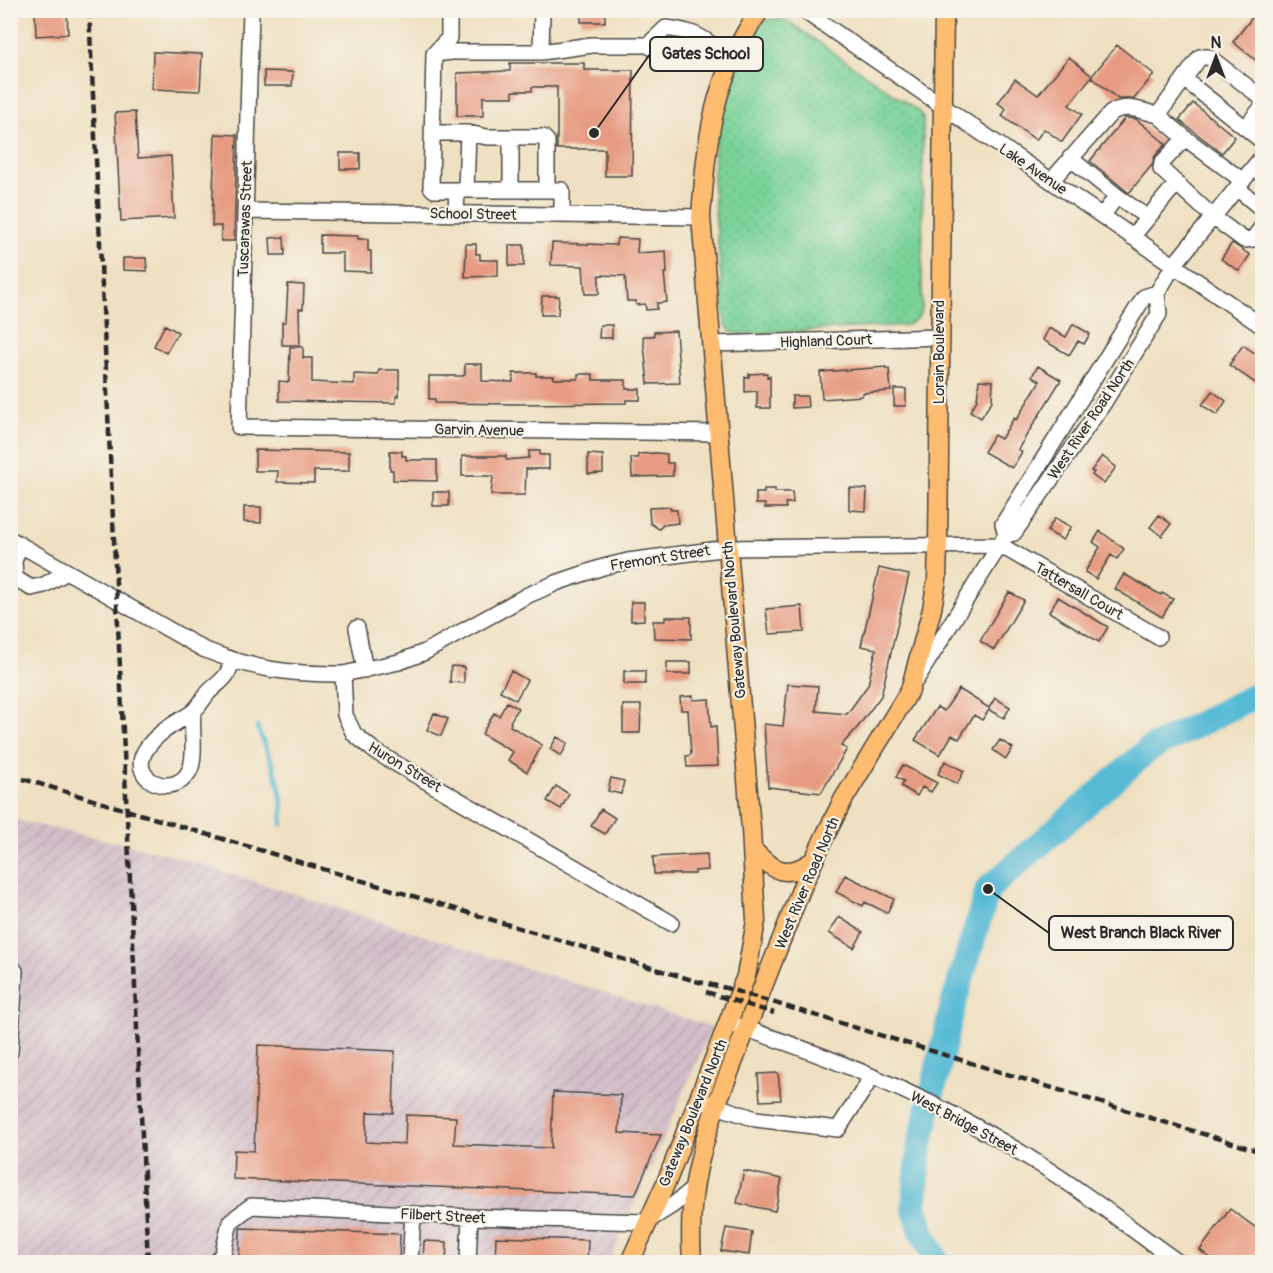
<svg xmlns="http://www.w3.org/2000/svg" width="1273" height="1273" font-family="Pangolin,sans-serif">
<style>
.industrial{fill:url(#industrial-furrows)}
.grass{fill:url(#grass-dots);stroke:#527f62;stroke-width:1.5}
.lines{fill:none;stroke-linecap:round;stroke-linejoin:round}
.stream{stroke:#57bad5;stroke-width:4.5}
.river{stroke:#57bad5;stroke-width:26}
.building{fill:#e79b82}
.minor-casing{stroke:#484642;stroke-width:18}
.major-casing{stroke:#484642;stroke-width:21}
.minor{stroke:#fff;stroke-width:15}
.major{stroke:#febc70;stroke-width:18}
.rail{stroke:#2b2b2b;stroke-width:4.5;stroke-dasharray:9 4.5;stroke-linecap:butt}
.labels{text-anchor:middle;stroke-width:4.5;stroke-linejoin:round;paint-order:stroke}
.street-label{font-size:15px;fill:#2b2b2b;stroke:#f7f3e8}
.leader{fill:none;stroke:#2b2b2b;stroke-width:2}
.callout-dot{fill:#2b2b2b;stroke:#f7f3e8;stroke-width:2}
.callout{fill:#f7f3e8;stroke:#2b2b2b;stroke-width:2}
.callout-label{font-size:16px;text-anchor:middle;font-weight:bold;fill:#2b2b2b}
</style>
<defs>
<pattern id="industrial-furrows" width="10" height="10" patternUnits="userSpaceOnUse" patternTransform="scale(1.5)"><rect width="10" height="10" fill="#d2bdc8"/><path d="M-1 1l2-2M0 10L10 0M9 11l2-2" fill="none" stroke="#b4a3ac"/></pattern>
<pattern id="grass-dots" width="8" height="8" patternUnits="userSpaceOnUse" patternTransform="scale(1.5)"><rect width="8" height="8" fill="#7ad399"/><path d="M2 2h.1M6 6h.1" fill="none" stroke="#6ab584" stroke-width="1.8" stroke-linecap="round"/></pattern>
</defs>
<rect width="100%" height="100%" fill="#f7f3e8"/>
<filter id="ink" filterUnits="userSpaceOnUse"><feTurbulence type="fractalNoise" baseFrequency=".0167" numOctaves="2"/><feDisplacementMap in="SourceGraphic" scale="12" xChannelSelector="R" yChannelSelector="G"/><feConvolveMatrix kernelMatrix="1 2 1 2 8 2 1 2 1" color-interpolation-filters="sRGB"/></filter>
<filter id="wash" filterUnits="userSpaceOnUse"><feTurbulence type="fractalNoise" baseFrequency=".008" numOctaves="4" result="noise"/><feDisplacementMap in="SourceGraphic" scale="24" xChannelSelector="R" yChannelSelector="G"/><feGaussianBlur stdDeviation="1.35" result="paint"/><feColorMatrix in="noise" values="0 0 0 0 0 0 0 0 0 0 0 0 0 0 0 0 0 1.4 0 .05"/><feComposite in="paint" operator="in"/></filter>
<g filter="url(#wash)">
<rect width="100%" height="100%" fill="#efe0c1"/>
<path class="industrial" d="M11,819L168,854L712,1027L609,1262H11Z"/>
<path class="grass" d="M771,19H783L789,22L918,111L923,117L922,309L918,318L908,325L739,334L731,332L725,323L713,187C713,138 724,89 748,47C754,35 758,23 771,19Z"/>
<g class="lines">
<path class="stream" d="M257,727C270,758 286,790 282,824"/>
<path class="river" d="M937,1262L923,1234L914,1207L920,1145L953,1005L988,889L1148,750L1262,692"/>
</g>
<g id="blocks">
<path class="building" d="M35,10H67L68,34L36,36Z
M581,10H605V22H581Z
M1258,10H1263V66L1233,42Z
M1117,45L1154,74L1134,99H1118L1091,77L1069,105L1082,114L1062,142L1044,129L1036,140L1002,116L1006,109L998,103L1015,79L1038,95L1069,57L1092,76Z
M153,52L202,54L200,91L152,89Z
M510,63H584V70H633L632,176H605V149H557V87H532V91H513V97H483V116H457V73L510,71Z
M264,71L293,72L292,86H264Z
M1193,103L1235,137L1222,153L1179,120Z
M135,112L138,158L171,156L174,218L121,221L115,113Z
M1125,118L1136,119L1166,144L1155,156L1152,165L1129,193L1090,161Z
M215,134L237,135L234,241H221V226H212Z
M340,153H360V169H340Z
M320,235L358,236V239H368V251H371V272L343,271V253H320Z
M284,237L285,255H271L270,238Z
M617,238L638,239L637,253L666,251L667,273H664L667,302L657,303V309L646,310L645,304L636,305V301H627L625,276L599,275V294H585L583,266L551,265L552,243L616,245Z
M1232,243L1250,255L1239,271L1221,259Z
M466,244H476V254H480V260H498V276L465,277Z
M509,245H524V266H509Z
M123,258H146L147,271L123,270Z
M288,284L304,285L303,309H299L300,345H282V322H286Z
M542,296H559L558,315H541Z
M1073,324L1090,334L1084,344L1078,341L1069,355L1043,340L1049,328L1066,337Z
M165,325L178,332L166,353L154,346Z
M600,325H612V338H599Z
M676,331L680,383L648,384L643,336H654V332Z
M1243,345L1263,359V388L1229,365Z
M290,347H303V358H312V382L354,384V374L378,375L379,370H399V396H396V403L279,401V381L289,382Z
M465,364H482V381L513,382V373H536V376H554V379H578V374H593V380H626V389H640V400H626V403L516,404L435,403V399H429V376H463L465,374Z
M1038,366L1061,380L1018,449L1022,452L1012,468L984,452L994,435L1001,439L1014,418L1016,420L1040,381L1032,376Z
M886,367V369H889L891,391L862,393V396L822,399L820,372Z
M767,373V377L770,376V408H757V391L745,392V377H749V374Z
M979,380L993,381L992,401L981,418L970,411L977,400Z
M894,389H906V406H894Z
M1212,391L1226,401L1217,415L1202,405Z
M792,396H807L808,407L792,408Z
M255,450L349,452V471H314V483L277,482L278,471H255Z
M390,451H402V456H406V460H437V481L393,480V470H390Z
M529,451H540V455H549V469H526L525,495H491L493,476H462V456H506V460L529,458Z
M656,453L667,454V463H673V476L632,477L631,458H638V454Z
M588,454L603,455V473L588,474Z
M1102,456L1116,467L1104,484L1092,475L1094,472L1091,471Z
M849,488L867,489L866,511L849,510Z
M764,489H775V492H792L793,503H785L786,508H765V504H756V493H764Z
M433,492H449V506H433Z
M244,507H261V523L244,522Z
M670,507L671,510H677L678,523L663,525L659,529L650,523L649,508Z
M1159,515L1171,524L1162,536L1150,527Z
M1055,518L1071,527L1063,540L1047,531Z
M1100,531L1124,549L1117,559L1111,555L1096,579L1085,572L1100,547L1093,542Z
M879,568L909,575L881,696L857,728L841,746L847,749L821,793L768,787L764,724L783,726L788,684L818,686L816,711L847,714L868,685L876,649L861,646Z
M1124,574L1161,595L1162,593L1173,599L1162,617L1115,589Z
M1009,592L1024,600L994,650L980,641Z
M1058,597L1108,627L1099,642L1049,612Z
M631,602H644V620L631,621Z
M802,606L804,632L769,634L766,609Z
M665,617H691V639L654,638L653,621H665Z
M667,662H691V674H667Z
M451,666L464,667V683L450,682Z
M511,671L527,680L516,700L500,691Z
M624,671H645V684H624Z
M959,689L989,708L995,698L1010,707L1004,718L989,710L982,720L974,715L959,739L952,735L940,755L915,740L937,707L944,711Z
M693,696V700L709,699L711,727L716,726L718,766L687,767L686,756L691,755L688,710H681L680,697Z
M507,702L518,708L510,722L511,723L510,726L542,745L527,772L508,760L513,752L482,734L494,713L499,716Z
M623,705H641L640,733H623Z
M434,713L448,719L441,736L427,730Z
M557,737L568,743L561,756L550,749Z
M1000,740L1013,748L1006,759L993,750Z
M945,761L964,771L957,784L938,774Z
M903,765L937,783L931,792L922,787L917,796L901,786L904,781L896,777Z
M611,778L624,781L621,794L608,791Z
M556,786L569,794L561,809L547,801Z
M601,809L615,818L605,834L591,826Z
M707,854L708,870L695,871V874H654L653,857Z
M845,875L894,899L887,913L865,902L863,906L836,892Z
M839,917L863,932L854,948L829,933Z
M258,1045L395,1051L393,1113L367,1112L366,1142L405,1144L406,1115L456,1117L454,1144L551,1148L553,1092L621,1095L619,1133L661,1135L635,1195L233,1179L234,1150L254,1151Z
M778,1073L781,1100L760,1101L758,1074Z
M744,1171L782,1179L775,1211L737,1203Z
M1230,1209L1263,1233V1263H1216L1200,1250Z
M240,1228L400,1234L399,1263H239Z
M726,1228L752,1232L749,1255L721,1251Z
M496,1237L588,1240L587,1263H495Z
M424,1241L447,1242L446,1263H423Z"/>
</g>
</g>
<g filter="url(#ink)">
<use href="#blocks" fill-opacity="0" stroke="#484642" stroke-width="1.5"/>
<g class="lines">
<defs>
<path id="minor" d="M251,10L239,427L719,433
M803,10L1262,326
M648,45L666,28C682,30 697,33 709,43C715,49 716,53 724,56
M541,52L542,10
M434,54L449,38V10
M1184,79L1200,57H1209L1262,98V107L1246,127
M432,133H468
M1185,138L1243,181
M1262,141L1184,79L1158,115L1185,138L1162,163L1161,169L1213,217L1244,240L1253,239L1262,227
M1070,158L1117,196L1102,216
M1051,181L1111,113C1125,103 1142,111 1158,115
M1237,188L1262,209
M457,190H562V215
M466,190L468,133L487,137H543L547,141V190
M511,190V137
M1117,196L1148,218
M245,211L701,217
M456,213L457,190H434L431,187L434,54L452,52H541L592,45H648L669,59H705L715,52
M1132,237L1176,184
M1157,293L1174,265L1262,157
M713,344L940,337
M10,539L203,649C254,670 288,674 343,674L345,715L354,734L376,752L671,923
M20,545L14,561L15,578L31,588L44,585L67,572
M1000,545L1158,637
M357,628L365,670
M343,674L399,662L425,652L526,596L556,583L603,567L628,561L728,548L1000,545
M916,680L1006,535L1003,524L1144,297L1157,293L1159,314L1103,404L1014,533L1006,535
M193,713C191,730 196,751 191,767C179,801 127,782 145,751C156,733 173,725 190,714C198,709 202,700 208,693C214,686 222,682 227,674C229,670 231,665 232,661
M10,964L15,971L10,1052
M728,1023C835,1057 941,1102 1036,1162C1085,1192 1131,1229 1178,1262
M707,1103L756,1119L838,1129L866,1086L871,1076
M217,1262L223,1253L230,1222L251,1206L470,1217L646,1222L673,1205L693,1189
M410,1262L413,1215
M468,1262L470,1217"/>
<path id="major" d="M752,849C773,871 787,880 814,860
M630,1262L668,1178L746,976L756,921L751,829L701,217C707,136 712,80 760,10
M692,1262C688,1202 696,1163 716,1106L802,887L824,838L843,800L910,690L932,609L937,579L938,546L944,10"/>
</defs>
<use href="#minor" class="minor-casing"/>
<use href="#major" class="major-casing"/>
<use href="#minor" class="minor"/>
<use href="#major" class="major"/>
<path class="rail" d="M89,10L148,1262
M10,775L699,982L726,988L1262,1152
M10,802L18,803
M706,992L774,1013"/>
</g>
</g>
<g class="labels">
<g class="street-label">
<text transform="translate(1033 169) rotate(34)" y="5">Lake Avenue</text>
<text transform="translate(473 214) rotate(1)" y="5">School Street</text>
<text transform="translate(245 219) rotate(-88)" y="5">Tuscarawas Street</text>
<text transform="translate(826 341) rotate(-2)" y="5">Highland Court</text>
<text transform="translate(939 352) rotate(-90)" y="5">Lorain Boulevard</text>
<text transform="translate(1091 419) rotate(-56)" y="5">West River Road North</text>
<text transform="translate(479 430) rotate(1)" y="5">Garvin Avenue</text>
<text transform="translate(660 558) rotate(-9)" y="5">Fremont Street</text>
<text transform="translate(1079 591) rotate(30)" y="5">Tattersall Court</text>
<text transform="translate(734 620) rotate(-95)" y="5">Gateway Boulevard North</text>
<text transform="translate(405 767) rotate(31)" y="5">Huron Street</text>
<text transform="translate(807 883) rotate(-67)" y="5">West River Road North</text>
<text transform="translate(693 1113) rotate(-68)" y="5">Gateway Boulevard North</text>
<text transform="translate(964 1123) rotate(28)" y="5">West Bridge Street</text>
<text transform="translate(443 1216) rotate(3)" y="5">Filbert Street</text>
</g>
</g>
<path class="leader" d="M594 133L650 54M988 889L1049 933"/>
<g class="callout-dot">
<circle cx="594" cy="133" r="6"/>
<circle cx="988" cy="889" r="6"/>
</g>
<g class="callout">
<rect x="650" y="37" width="113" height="34" rx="6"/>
<rect x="1049" y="916" width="184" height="34" rx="6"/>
</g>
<g class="callout-label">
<text x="706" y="59">Gates School</text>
<text x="1141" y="938">West Branch Black River</text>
</g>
<rect width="1273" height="1273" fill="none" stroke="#f7f3e8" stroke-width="36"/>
<g transform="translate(1216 57)" stroke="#f7f3e8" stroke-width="4.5" paint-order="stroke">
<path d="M0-4.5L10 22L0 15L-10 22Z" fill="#2b2b2b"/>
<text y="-9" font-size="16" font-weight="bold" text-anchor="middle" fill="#2b2b2b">N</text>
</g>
</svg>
